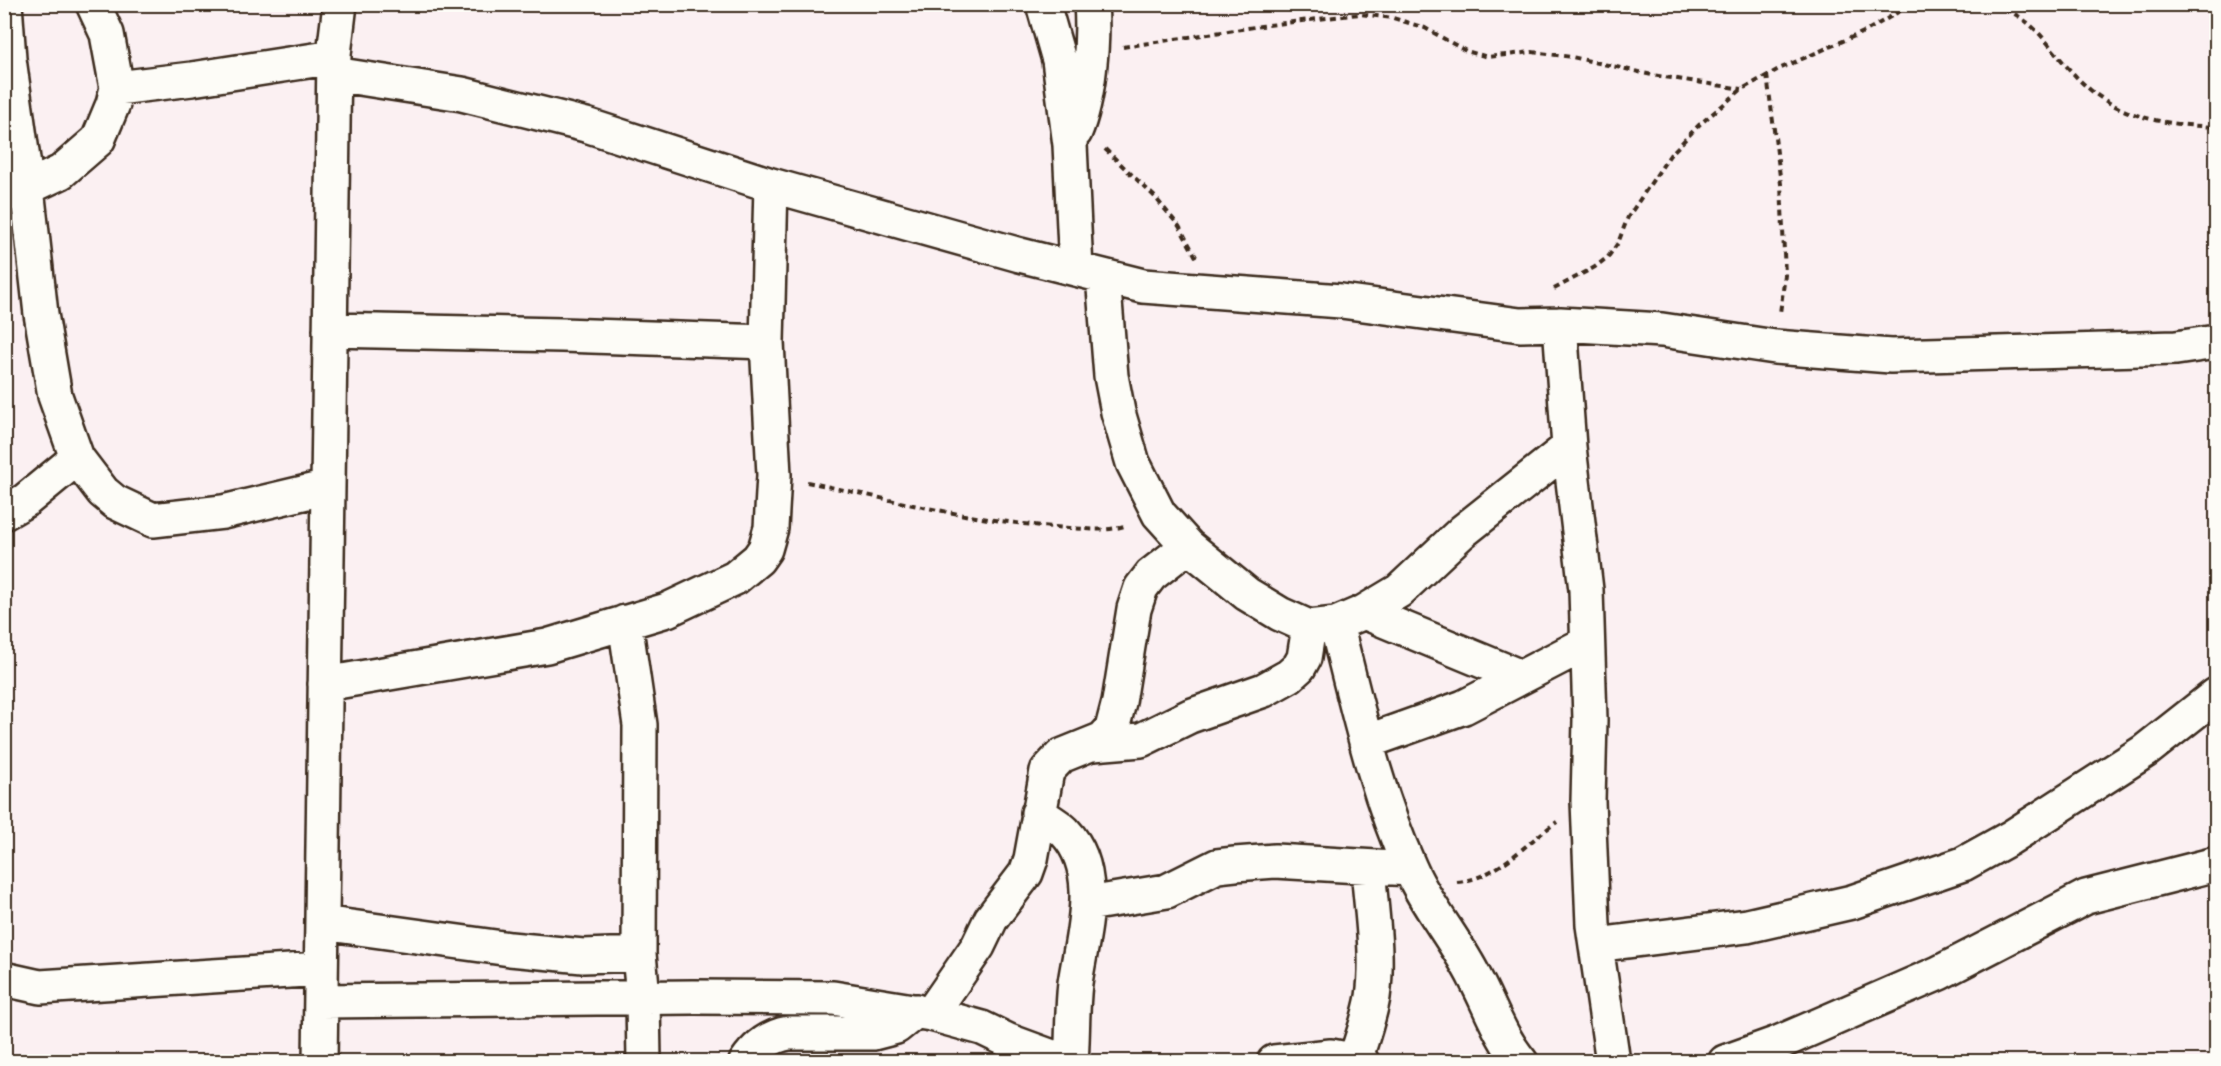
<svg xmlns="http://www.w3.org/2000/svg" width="2221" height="1066" font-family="Sriracha,sans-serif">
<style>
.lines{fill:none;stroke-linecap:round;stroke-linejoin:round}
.minor-casing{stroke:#3b2a1e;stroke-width:38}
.path{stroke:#3b2a1e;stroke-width:4;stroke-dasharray:6 4.5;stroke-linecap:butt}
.minor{stroke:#fdfcf7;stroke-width:33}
</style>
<rect width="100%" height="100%" fill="#fbf0f2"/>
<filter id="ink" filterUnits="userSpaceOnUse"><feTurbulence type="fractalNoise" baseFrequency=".0167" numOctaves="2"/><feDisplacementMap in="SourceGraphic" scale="12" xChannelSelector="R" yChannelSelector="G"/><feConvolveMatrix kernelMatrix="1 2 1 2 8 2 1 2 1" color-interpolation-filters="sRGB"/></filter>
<g filter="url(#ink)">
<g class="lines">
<defs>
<path id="minor" d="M5,4L9,59L27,188L41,314L55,396L77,458L103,492L115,502L153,520L223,512L328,487
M1043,4L1059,60L1070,145L1076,269
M334,74L462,94L586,125L771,185L1020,255L1143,286L1341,301L1520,325L1560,324L1662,330L1775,347L1891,356L2176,348L2216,342
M117,88L192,79L334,57
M1075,132C1089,99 1094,41 1091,4
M4,195L27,188L61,172L98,140L113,104L117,88L107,34L93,4
M1103,276L1111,376L1118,412L1133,463L1159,514L1188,546L1247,594L1280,614L1309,627L1336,624L1364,612L1399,591L1462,532L1569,447
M1560,324L1569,447L1586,590L1590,720L1588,801L1593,925L1613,1062
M330,330L562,335L767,342
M4,513L26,500L77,458
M1364,612L1521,677
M625,622L640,725L639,954L643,997L644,1062
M1336,624C1357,706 1375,791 1410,868C1427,907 1456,940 1475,978C1490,1006 1500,1037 1521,1062
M325,684L547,646L667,610L735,578L758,559L765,549L771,528L774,475L767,342L771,185
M1366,742L1464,707L1587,643
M1093,744L1141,740L1190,716L1264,690L1289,676L1299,667L1304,658L1309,627
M1038,813C1047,819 1057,824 1065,832C1103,872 1082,935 1075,983C1072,1009 1073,1035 1071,1062
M1088,904L1167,891L1217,866L1235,864L1275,861L1410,869
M322,923L510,949L583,956L639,954
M1596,945L1747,926L1852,902L1963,864L2010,838L2145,751L2216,695
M4,979L40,987L321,969
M321,1001L693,997L833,998L931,1014L982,1028L1009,1041L1066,1062
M931,1014L978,946L991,919L1026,873L1031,859L1047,771L1061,756L1103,739L1112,729L1119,702L1134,609L1141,588L1151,575L1188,546
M1355,1060C1362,1039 1369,1019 1373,997C1379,954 1371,910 1368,867
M320,1062L334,54L340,4
M746,1062C757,1046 770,1036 789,1033H873L896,1027L916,1011
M1274,1062L1331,1056L1362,1062
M1725,1062L1778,1043L1939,973L2086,897L2216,864"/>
</defs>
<use href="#minor" class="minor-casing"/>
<path class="path" d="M1996,4C2005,9 2016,14 2024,20C2042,33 2056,55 2071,71C2111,117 2159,124 2216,127
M1123,47L1261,26L1359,14L1393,18L1425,28L1466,51L1488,57L1532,52L1572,57L1652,75L1742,89
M1767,75L1781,184L1785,275L1780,313
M1105,149L1154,196L1179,226L1196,257
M1554,289L1595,267L1608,257L1618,243L1628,217L1670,155L1699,125L1742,89L1779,69L1866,31L1912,4
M807,482C893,500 981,523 1069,528C1089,529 1108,532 1127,525
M1457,882C1498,878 1524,844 1557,822"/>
<use href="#minor" class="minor"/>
</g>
</g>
<rect width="2221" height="1066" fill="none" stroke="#fdfcf7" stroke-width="24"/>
<rect x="12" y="12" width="2197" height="1042" fill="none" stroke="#3b2a1e" stroke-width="2" filter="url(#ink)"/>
</svg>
